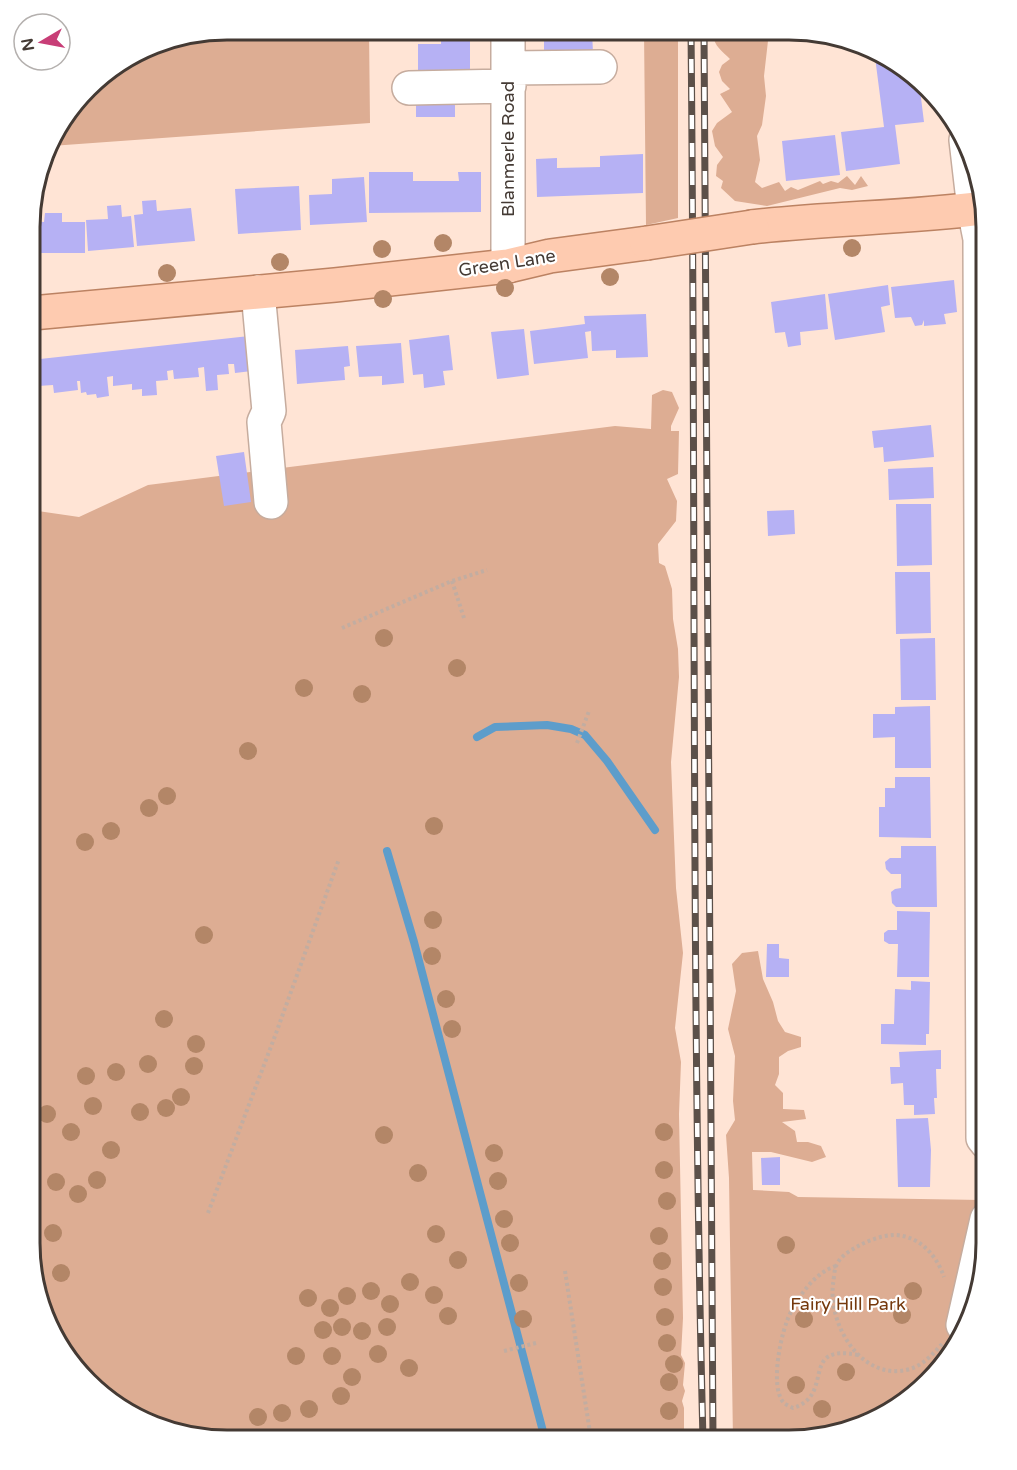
<svg xmlns="http://www.w3.org/2000/svg" width="1017" height="1470" font-family="'Varela Round',sans-serif">
<style>
.green{fill:#ddad93}
.lines{fill:none;stroke-linecap:round;stroke-linejoin:round}
.stream{stroke:#5d9dcb;stroke-width:8}
.building{fill:#b6b1f4}
.minor-casing{stroke:#c6ac9e;stroke-width:36}
.major-casing{stroke:#bc8262;stroke-width:36}
.path{stroke:#c2ada1;stroke-width:4;stroke-dasharray:3 3;stroke-linecap:butt}
.minor{stroke:#fff;stroke-width:33}
.major{stroke:#fecbb0;stroke-width:33}
.rail-casing{stroke:#5c5049;stroke-width:7}
.rail{stroke:#fff;stroke-width:4.5;stroke-dasharray:14;stroke-linecap:butt}
.major-bridge-casing{stroke:#bc8262;stroke-width:36;stroke-linecap:butt}
.major-bridge{stroke:#fecbb0;stroke-width:33}
.tree{fill:#b38667}
.labels{text-anchor:middle;stroke-width:4.5;stroke-linejoin:round;paint-order:stroke}
.street-label{font-size:18px;fill:#443a34;stroke:#fff}
.park-label{font-size:18px;fill:#75390d;stroke:#fff}
.rim{fill:none;stroke:#443a34;stroke-width:3}
</style>
<rect width="100%" height="100%" fill="#ffe4d5"/>
<path class="green" d="M228,30H369L370,123L51,146L56,129L98,79L164,41Z
M644,31H678V218L646,225Z
M714,31L769,32L764,76L766,96L762,125L757,136L760,160L755,182L762,188L779,182L785,191L791,187L798,190L820,181L823,184L831,181L838,183L847,176L855,185L861,176L868,186L852,190L840,188L767,206L735,201L721,188L723,181L716,176L717,165L723,157L715,146L712,131L717,123L732,112L720,94L730,89L722,81L719,72L722,65L730,59C722,51 711,44 714,31Z
M663,390L672,392L679,408L671,426V431H679L678,474L667,479L677,501L676,521L658,544L659,563L665,566L672,589L673,619L678,649L679,677L671,762L676,888L683,953L675,1028L681,1062L679,1114L683,1318L681,1355L685,1363L683,1385L685,1391L682,1401L684,1408V1440L202,1438L108,1399L50,1329L30,1243L31,510L79,517L148,485L615,426L651,429L652,395Z
M758,951L763,979L773,1002L778,1021L785,1032L801,1037V1047L788,1051L779,1057V1074L775,1085L783,1093V1109L804,1110L806,1119L782,1122L795,1131L797,1142H808L821,1146L826,1157L812,1162L771,1152H752L753,1190L789,1192L798,1197L981,1200V1145H987V1256L953,1352L876,1420L790,1440H733L729,1178L726,1135L735,1120L733,1101L735,1056L728,1029L736,991L732,964L742,953Z"/>
<g class="lines">
<path class="stream" d="M477,737L495,727L547,725L571,729L585,735L607,761L655,830
M387,851L414,942L545,1439"/>
</g>
<path class="building" d="M418,31H470V77L418,73V44H441V36H418Z
M544,31H592L593,53H544Z
M875,57L909,71L919,82L924,122L895,125L900,164L846,171L841,132L884,127Z
M416,100L455,101V117H416Z
M835,135L840,175L786,181L782,141Z
M643,154V193L537,197L536,159L557,158V168L600,167V156Z
M369,172H413V181H459L458,172H481V212L369,213Z
M364,177L367,222L310,225L309,195L332,194V179Z
M38,183H42V203H32Z
M299,186L301,230L238,234L235,189Z
M156,200L157,211L191,208L195,241L137,246L134,215L143,214L142,201Z
M121,205L122,217L131,216L134,247L88,251L86,220L108,219L107,206Z
M45,213H62V222H85V253H32V221L44,222Z
M954,280L957,312L944,314L946,324L924,326V320L922,325L915,326L911,317L895,318L891,287Z
M888,285L890,305L881,307L885,332L835,340L828,294Z
M825,294L828,329L800,332L801,345L788,347L785,332L775,333L771,302Z
M646,314L648,357L616,358V350L592,351L591,331L585,332L588,358L534,364L530,331L585,324L584,316Z
M524,329L529,375L497,379L491,332Z
M259,335V370L235,373L234,364H228L229,374L217,375L218,390L206,391L204,367L198,368L199,377L187,378L174,379L173,370L167,371L168,380L156,381L157,395L142,396V389L132,390V384L113,386V376L107,377L109,396L97,398L96,394L87,395L86,392L81,393L80,381H77L78,390L54,393L53,385L38,386L37,396H31V360Z
M449,335L453,370L443,371L445,385L424,388L423,374L413,375L409,340Z
M401,343L404,383L382,385V376L359,377L356,346Z
M348,346L350,366L344,367L345,380L297,384L295,350Z
M931,425L934,457L884,462L883,447L874,448L872,431Z
M244,452L251,502L224,506L216,456Z
M933,467L934,498L889,500L888,469Z
M896,504H931L932,565L897,566Z
M794,510L795,534L768,536L767,511Z
M895,572H930L931,633L896,634Z
M935,638L936,700H901L900,639Z
M930,706L931,768H895V737L873,738V714H895V707Z
M895,777H930L931,838L879,837V807H885V788H895Z
M901,846H936L937,907H896L892,903L891,892L895,889L901,888V874H891L886,869L885,862L890,858H901Z
M897,911L930,912L929,977H897L898,944H889L884,941V933L888,930H897Z
M767,944H779V958L789,959V977H766Z
M911,981L930,982L929,1034H926V1045L881,1044V1024H894L895,989L911,990Z
M941,1050V1069H936L937,1098H934L935,1114L914,1115V1105H904L903,1083L891,1084L890,1067H900L899,1052Z
M928,1118L931,1150L930,1187H898L896,1119Z
M780,1157V1185H762L761,1158Z"/>
<g class="lines">
<defs>
<path id="minor" d="M509,68L600,67
M409,88L509,86
M966,140L974,209L980,239L983,1138L987,1143
M508,266V31
M258,292L269,411L264,422L271,502
M963,1325L987,1219"/>
<path id="major" d="M752,227C828,218 906,218 983,208
M32,313L335,285L508,266L550,256L647,243"/>
</defs>
<use href="#minor" class="minor-casing"/>
<use href="#major" class="major-casing"/>
<path class="path" d="M452,581L464,618
M342,628L452,581L487,570
M577,743L589,711
M208,1213L275,1036L339,859
M836,1266C816,1272 800,1294 791,1312C781,1330 769,1388 784,1403C785,1404 791,1407 793,1408C836,1395 798,1343 858,1355
M565,1271L591,1439
M942,1344C933,1354 923,1365 910,1369C862,1383 828,1325 833,1284C834,1279 834,1271 836,1266C840,1256 851,1250 860,1245C870,1240 883,1235 895,1235C919,1236 936,1254 944,1277
M504,1351L536,1343"/>
<use href="#minor" class="minor"/>
<use href="#major" class="major"/>
<defs>
<path id="rail" d="M691,31C696,501 691,970 703,1440
M704,31L713,1440"/>
</defs>
<use href="#rail" class="rail-casing"/>
<use href="#rail" class="rail"/>
<defs>
<path id="major-bridge" d="M647,243L752,227"/>
</defs>
<use href="#major-bridge" class="major-bridge-casing"/>
<use href="#major-bridge" class="major-bridge"/>
</g>
<g class="tree">
<circle cx="443" cy="243" r="9"/>
<circle cx="852" cy="248" r="9"/>
<circle cx="382" cy="249" r="9"/>
<circle cx="280" cy="262" r="9"/>
<circle cx="167" cy="273" r="9"/>
<circle cx="610" cy="277" r="9"/>
<circle cx="505" cy="288" r="9"/>
<circle cx="383" cy="299" r="9"/>
<circle cx="384" cy="638" r="9"/>
<circle cx="457" cy="668" r="9"/>
<circle cx="304" cy="688" r="9"/>
<circle cx="362" cy="694" r="9"/>
<circle cx="248" cy="751" r="9"/>
<circle cx="167" cy="796" r="9"/>
<circle cx="149" cy="808" r="9"/>
<circle cx="434" cy="826" r="9"/>
<circle cx="111" cy="831" r="9"/>
<circle cx="85" cy="842" r="9"/>
<circle cx="433" cy="920" r="9"/>
<circle cx="204" cy="935" r="9"/>
<circle cx="432" cy="956" r="9"/>
<circle cx="446" cy="999" r="9"/>
<circle cx="164" cy="1019" r="9"/>
<circle cx="452" cy="1029" r="9"/>
<circle cx="196" cy="1044" r="9"/>
<circle cx="148" cy="1064" r="9"/>
<circle cx="194" cy="1066" r="9"/>
<circle cx="116" cy="1072" r="9"/>
<circle cx="86" cy="1076" r="9"/>
<circle cx="181" cy="1097" r="9"/>
<circle cx="93" cy="1106" r="9"/>
<circle cx="166" cy="1108" r="9"/>
<circle cx="140" cy="1112" r="9"/>
<circle cx="47" cy="1114" r="9"/>
<circle cx="71" cy="1132" r="9"/>
<circle cx="664" cy="1132" r="9"/>
<circle cx="384" cy="1135" r="9"/>
<circle cx="111" cy="1150" r="9"/>
<circle cx="494" cy="1153" r="9"/>
<circle cx="664" cy="1170" r="9"/>
<circle cx="418" cy="1173" r="9"/>
<circle cx="97" cy="1180" r="9"/>
<circle cx="498" cy="1181" r="9"/>
<circle cx="56" cy="1182" r="9"/>
<circle cx="78" cy="1194" r="9"/>
<circle cx="667" cy="1201" r="9"/>
<circle cx="504" cy="1219" r="9"/>
<circle cx="53" cy="1233" r="9"/>
<circle cx="436" cy="1234" r="9"/>
<circle cx="659" cy="1236" r="9"/>
<circle cx="510" cy="1243" r="9"/>
<circle cx="786" cy="1245" r="9"/>
<circle cx="458" cy="1260" r="9"/>
<circle cx="662" cy="1261" r="9"/>
<circle cx="61" cy="1273" r="9"/>
<circle cx="410" cy="1282" r="9"/>
<circle cx="519" cy="1283" r="9"/>
<circle cx="663" cy="1287" r="9"/>
<circle cx="371" cy="1291" r="9"/>
<circle cx="913" cy="1291" r="9"/>
<circle cx="434" cy="1295" r="9"/>
<circle cx="347" cy="1296" r="9"/>
<circle cx="308" cy="1298" r="9"/>
<circle cx="390" cy="1304" r="9"/>
<circle cx="330" cy="1308" r="9"/>
<circle cx="902" cy="1315" r="9"/>
<circle cx="448" cy="1316" r="9"/>
<circle cx="665" cy="1317" r="9"/>
<circle cx="523" cy="1319" r="9"/>
<circle cx="804" cy="1319" r="9"/>
<circle cx="342" cy="1327" r="9"/>
<circle cx="387" cy="1327" r="9"/>
<circle cx="323" cy="1330" r="9"/>
<circle cx="362" cy="1331" r="9"/>
<circle cx="667" cy="1343" r="9"/>
<circle cx="378" cy="1354" r="9"/>
<circle cx="296" cy="1356" r="9"/>
<circle cx="332" cy="1356" r="9"/>
<circle cx="674" cy="1364" r="9"/>
<circle cx="409" cy="1368" r="9"/>
<circle cx="846" cy="1372" r="9"/>
<circle cx="352" cy="1377" r="9"/>
<circle cx="669" cy="1382" r="9"/>
<circle cx="796" cy="1385" r="9"/>
<circle cx="341" cy="1396" r="9"/>
<circle cx="309" cy="1409" r="9"/>
<circle cx="822" cy="1409" r="9"/>
<circle cx="669" cy="1411" r="9"/>
<circle cx="282" cy="1413" r="9"/>
<circle cx="258" cy="1417" r="9"/>
</g>
<g class="labels">
<g class="street-label">
<text transform="translate(508 149) rotate(-90)" y="6">Blanmerle Road</text>
<text transform="translate(507 263) rotate(-9)" y="6">Green Lane</text>
</g>
<g class="park-label">
<text x="848" y="1310">Fairy Hill Park</text>
</g>
</g>
<path d="M0 0H1017V1470H0ZM227 40H789A187 187 0 0 1 976 227V1243A187 187 0 0 1 789 1430H227A187 187 0 0 1 40 1243V227A187 187 0 0 1 227 40Z" fill="#fff" fill-rule="evenodd"/>
<path class="rim" d="M227 40H789A187 187 0 0 1 976 227V1243A187 187 0 0 1 789 1430H227A187 187 0 0 1 40 1243V227A187 187 0 0 1 227 40Z"/>
<g transform="translate(42 42) rotate(260)"><circle r="28" fill="#ffffff" stroke="#b4b0ae" stroke-width="1.5"/>
<path d="M0-4.5L10 22L0 15L-10 22Z" fill="#c83e77"/>
<text y="-9" font-size="16" font-weight="bold" text-anchor="middle" fill="#443a34">N</text>
</g>
</svg>
